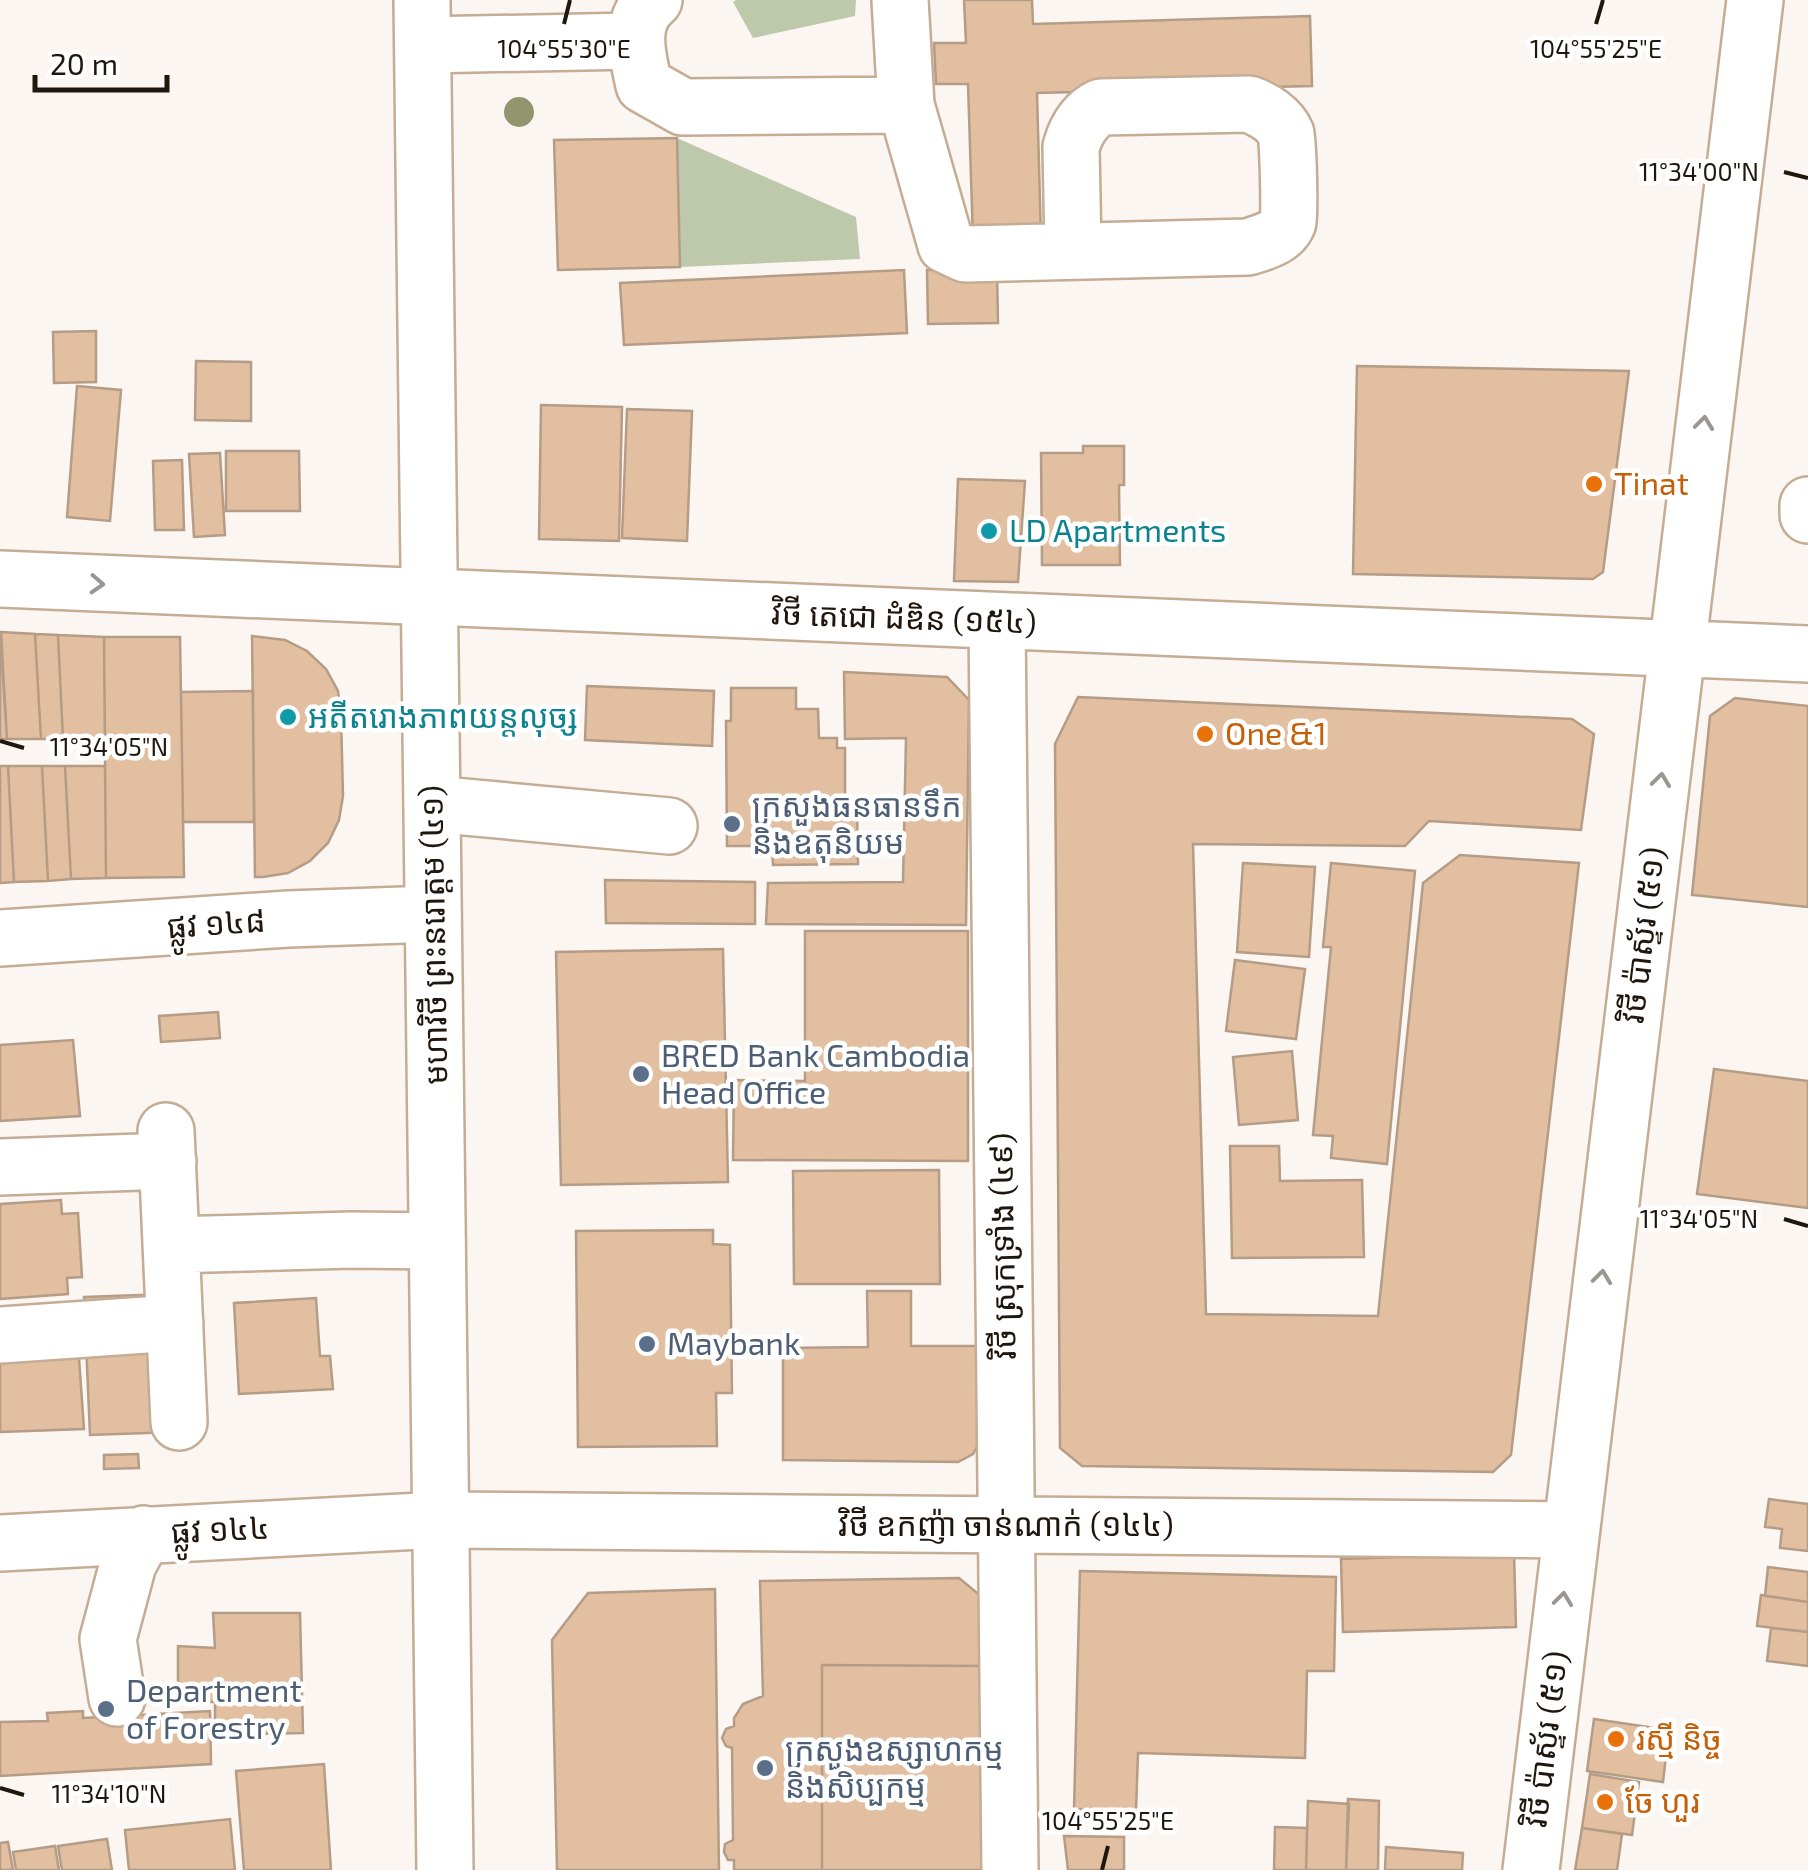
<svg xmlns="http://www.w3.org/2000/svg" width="1808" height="1870" font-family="'Exo 2','Noto Sans Khmer',sans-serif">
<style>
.green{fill:#bec8ab}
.building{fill:#e2bfa0;stroke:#b59c86;stroke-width:2.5}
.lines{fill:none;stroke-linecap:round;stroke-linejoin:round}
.minor-casing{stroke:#c5ac95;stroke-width:60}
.major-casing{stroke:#c5ac95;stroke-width:60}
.minor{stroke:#fff;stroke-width:55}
.major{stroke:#fff;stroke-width:55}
.tree{fill:#91966f}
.oneway{stroke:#9a9692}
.ticks{fill:none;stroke:#1f160d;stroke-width:4}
.food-dot{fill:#e8710a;stroke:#fff;stroke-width:4}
.culture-dot{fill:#0f9aa8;stroke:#fff;stroke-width:4}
.service-dot{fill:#5c6f8a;stroke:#fff;stroke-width:4}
.labels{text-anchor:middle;stroke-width:9;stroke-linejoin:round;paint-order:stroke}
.food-label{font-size:32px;fill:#c56008;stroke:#fff;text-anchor:start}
.culture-label{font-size:32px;fill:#0d838f;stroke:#fff;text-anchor:start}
.street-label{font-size:32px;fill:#1f160d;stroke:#fff}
.service-label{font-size:32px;fill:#4e5e75;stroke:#fff;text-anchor:start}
.ticks-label{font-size:25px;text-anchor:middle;fill:#1f160d;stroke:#fff;stroke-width:9;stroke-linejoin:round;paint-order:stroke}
</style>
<rect width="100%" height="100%" fill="#fbf6f1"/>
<path class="green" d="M736,0H856L855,16L753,38L733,2Z
M677,138L856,217L860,259L680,267Z"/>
<path class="building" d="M964,0H1032L1033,24L1310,16L1312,86L1037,93L1041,238L973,240L968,84H936L934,43H966Z
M677,138L680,267L558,270L554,140Z
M997,269L998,323L928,324L927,270Z
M904,270L907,333L624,345L620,283Z
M96,331V382L54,383L53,332Z
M196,361L251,362V421L195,420Z
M1357,366L1629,371L1603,572L1593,579L1353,574Z
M77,386L121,390L110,521L67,517Z
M541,405L622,407L619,541L539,539Z
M627,409L692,411L687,541L622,538Z
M1083,446H1124V485H1119L1120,565H1042L1041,453H1083Z
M226,451H299L300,511H226Z
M220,453L225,535L194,537L189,454Z
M182,460L184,530H155L153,461Z
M958,479L1025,481L1018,582L954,581Z
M0,632L7,739H0Z
M1,632L35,634L41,739H7Z
M35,634L58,635L63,739H41Z
M58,635L104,637L105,738L63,739Z
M252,636L285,640L307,651L326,669L338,691L341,715L343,796L339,820L328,843L310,861L288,873L263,877H255Z
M104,637H180L184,877L106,878Z
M844,672L947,677L969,700L966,925L766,924L768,883L903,882L906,738L845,739Z
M587,686L714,691L712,746L585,740Z
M731,688H796V709H818L819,738H837V748H845V805H857L858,864L773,865L772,846H727L726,721H731Z
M253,691L254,822H183L181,692Z
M1078,697L1572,719L1594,734L1581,830L1429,821L1405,846L1193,844L1206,1314L1378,1316L1423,883L1460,855L1579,863L1511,1455L1493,1472L1082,1466L1060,1448L1055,744Z
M1735,698L1808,706V907L1692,895L1710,716Z
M0,766H8L14,882L0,883Z
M8,766H42L48,881L14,882Z
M42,766H65L71,879L48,881Z
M65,766H105L106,878L71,879Z
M1243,863L1315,867L1309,957L1237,952Z
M1331,863L1415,871L1387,1164L1331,1158L1333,1136L1313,1135L1331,947H1323Z
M605,880L755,882V924L606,923Z
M805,931H968V1161L733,1160L734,1080L805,1081Z
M723,949L728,1182L561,1185L556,952Z
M1235,960L1305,969L1296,1039L1226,1031Z
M218,1012L220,1038L161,1042L159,1016Z
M73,1040L80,1116L0,1121V1045Z
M1292,1051L1298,1120L1239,1125L1233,1057Z
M1714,1069L1808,1081V1208L1697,1194Z
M1230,1146H1279L1280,1181L1362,1180L1364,1257L1232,1258Z
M939,1170L940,1284H794L793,1171Z
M61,1200L62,1214L78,1213L82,1277L67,1278L68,1294L0,1299V1204Z
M713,1230V1244L730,1245L732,1393H716L717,1446L578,1447L576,1231Z
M867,1291H911V1346H980V1441L973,1454L958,1462L783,1460V1348L868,1347Z
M199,1293L204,1431L90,1435L84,1297Z
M316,1298L320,1356H330L333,1389L239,1394L234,1303Z
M79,1358L84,1429L0,1432V1362Z
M138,1454L139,1468L104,1469V1455Z
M1769,1499L1808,1504V1551L1780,1548L1782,1529L1765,1527Z
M1514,1553L1516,1627L1343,1632L1341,1559Z
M1768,1567L1808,1572V1602L1765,1596Z
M1080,1571L1336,1577L1334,1671H1307L1305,1758L1138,1753L1136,1810L1074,1809Z
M959,1578L982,1597L985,1666L822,1665V1870H734V1860H728L724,1852L725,1844L733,1840L732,1748L726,1746L722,1738L726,1729L734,1726V1718L743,1704L763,1696L760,1581Z
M715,1589L719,1870H557L552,1640L588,1593Z
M1761,1595L1808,1602V1632L1757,1626Z
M213,1613H300L303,1733L215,1735V1702H178V1646L215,1648Z
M1771,1628L1808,1632V1666L1767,1661Z
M822,1665L985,1666V1870H822Z
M83,1711V1718L210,1711L211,1764L0,1776V1722L48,1721L47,1713Z
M1594,1719L1669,1730L1663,1782L1587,1771Z
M324,1764L331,1870H244L236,1771Z
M1590,1774L1639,1782L1632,1835L1582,1828Z
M1348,1799L1379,1801L1378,1870H1346Z
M1308,1801L1349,1804L1346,1870H1306Z
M230,1819L235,1870H129L125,1830Z
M1275,1827L1307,1828L1306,1870H1274Z
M1582,1828L1622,1834L1617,1870H1575Z
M1064,1836L1124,1837V1870H1068Z
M107,1839L112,1870H62L58,1846Z
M8,1842L13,1870H0V1843Z
M55,1846L59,1870H16L13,1852Z
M1386,1847L1463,1853L1462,1870H1385Z"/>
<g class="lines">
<defs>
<path id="minor" d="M654,0C627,21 638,57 644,85L683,107L906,105L946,245L965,254L1248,247C1263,242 1282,238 1288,222C1290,216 1288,140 1286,134C1280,119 1263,109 1249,104L1101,107C1084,115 1076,130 1071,147L1073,250
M900,0L906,105
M423,45L634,41
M1808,505V515
M0,579L1808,654
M997,622L1010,1870
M432,804L669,826
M0,938L288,919L433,914
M166,1131L179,1422
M0,1167L168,1161
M171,1245L351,1240L437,1241
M0,1335L175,1323
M0,1543L440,1520L1571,1530
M117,1698L108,1639L128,1564L144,1534
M1531,1870L1755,0"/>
<path id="major" d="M422,0L445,1870"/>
</defs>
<use href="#minor" class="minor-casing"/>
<use href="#major" class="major-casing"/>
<use href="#minor" class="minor"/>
<use href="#major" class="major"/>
</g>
<circle class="tree" cx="519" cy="112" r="15"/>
<defs><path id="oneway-chevron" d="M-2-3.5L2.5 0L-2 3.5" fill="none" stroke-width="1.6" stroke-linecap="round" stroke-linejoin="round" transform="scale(2.5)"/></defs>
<g class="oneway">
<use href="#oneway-chevron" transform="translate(1704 423) rotate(-83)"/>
<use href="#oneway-chevron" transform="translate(97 584) rotate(3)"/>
<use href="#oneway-chevron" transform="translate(1661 780) rotate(-83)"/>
<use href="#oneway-chevron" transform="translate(1602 1277) rotate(-83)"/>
<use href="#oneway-chevron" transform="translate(1563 1599) rotate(-83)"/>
</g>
<path class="ticks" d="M564,24L570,0M1596,24L1603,0M1784,172L1808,178M0,741L24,748M1784,1219L1808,1226M0,1788L24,1795M1102,1870L1108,1846"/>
<g class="food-dot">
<circle cx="1594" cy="484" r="10"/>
<circle cx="1205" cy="734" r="10"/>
<circle cx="1616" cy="1739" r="10"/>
<circle cx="1605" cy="1802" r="10"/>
</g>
<g class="culture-dot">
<circle cx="989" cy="531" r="10"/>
<circle cx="288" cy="717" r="10"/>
</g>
<g class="service-dot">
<circle cx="732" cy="824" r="10"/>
<circle cx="641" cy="1074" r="10"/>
<circle cx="647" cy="1344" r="10"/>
<circle cx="106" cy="1709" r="10"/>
<circle cx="765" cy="1768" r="10"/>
</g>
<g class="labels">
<g class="food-label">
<text x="1614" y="495">Tinat</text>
<text x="1225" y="745">One &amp;1</text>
<text x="1636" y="1750">រស្មី និច្ច</text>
<text x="1625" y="1813">ចែ ហួរ</text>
</g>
<g class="culture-label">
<text x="1009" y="542">LD Apartments</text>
<text x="308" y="728">អតីតរោងភាពយន្តលុច្ស</text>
</g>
<g class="street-label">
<text transform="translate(904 618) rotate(2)" y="11">វិថី តេជោ ដំឌិន (១៥៤)</text>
<text transform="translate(216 924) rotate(-4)" y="11">ផ្លូវ ១៤៨</text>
<text transform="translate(434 935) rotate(-91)" y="11">មហាវិថី ព្រះនរោត្តម (៤១)</text>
<text transform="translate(1643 935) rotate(-83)" y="11">វិថី ប៉ាស្ទ័រ (៥១)</text>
<text transform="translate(1003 1246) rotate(-91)" y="11">វិថី ស្រុកទ្រាំង (៤៩)</text>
<text x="1006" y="1536">វិថី ឧកញ៉ា ចាន់ណាក់ (១៤៤)</text>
<text transform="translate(220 1530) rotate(-3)" y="11">ផ្លូវ ១៤៤</text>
<text transform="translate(1546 1739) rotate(-83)" y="11">វិថី ប៉ាស្ទ័រ (៥១)</text>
</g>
<g class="service-label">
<text x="752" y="817">ក្រសួងធនធានទឹក<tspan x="752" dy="37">និងឧតុនិយម</tspan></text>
<text x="661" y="1067">BRED Bank Cambodia<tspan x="661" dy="37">Head Office</tspan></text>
<text x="667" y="1355">Maybank</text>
<text x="126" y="1702">Department<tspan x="126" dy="37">of Forestry</tspan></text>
<text x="785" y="1761">ក្រសួងឧស្សាហកម្ម<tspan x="785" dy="37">និងសិប្បកម្ម</tspan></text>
</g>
</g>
<g class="ticks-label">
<text x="564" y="58">104°55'30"E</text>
<text x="1596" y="58">104°55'25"E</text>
<text x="1699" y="181">11°34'00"N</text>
<text x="109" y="756">11°34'05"N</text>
<text x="1699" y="1228">11°34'05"N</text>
<text x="109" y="1803">11°34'10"N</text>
<text x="1108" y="1830">104°55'25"E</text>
</g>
<path d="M35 75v15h132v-15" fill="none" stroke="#1f160d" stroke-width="5"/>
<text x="50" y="75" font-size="30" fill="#1f160d" stroke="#ffffff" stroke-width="8" paint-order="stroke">20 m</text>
</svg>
